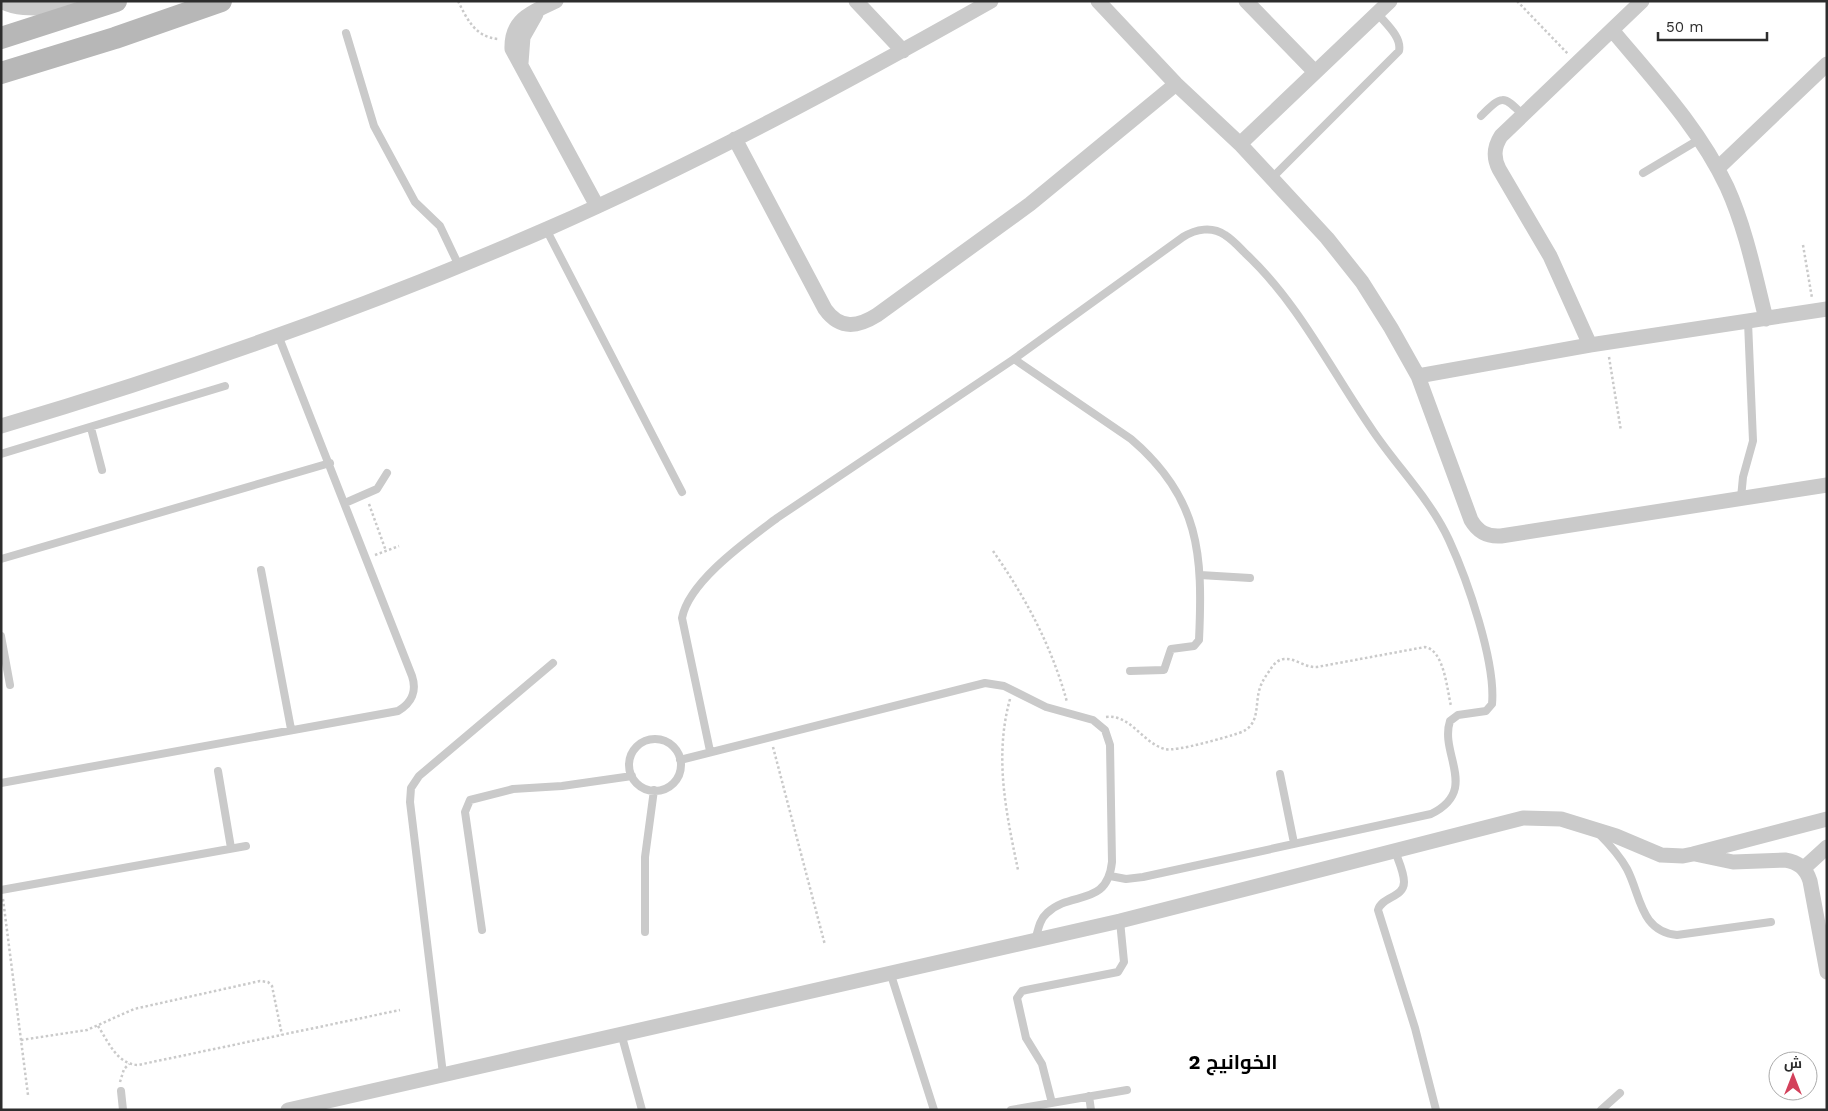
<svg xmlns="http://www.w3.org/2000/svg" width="1828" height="1111" font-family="'Work Sans',Cairo,sans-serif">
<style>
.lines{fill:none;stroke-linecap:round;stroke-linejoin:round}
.path{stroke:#cacaca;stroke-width:2.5;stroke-dasharray:2.5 2.5;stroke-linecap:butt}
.lane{stroke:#cacaca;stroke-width:8}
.street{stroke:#cacaca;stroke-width:15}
.secondary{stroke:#b7b7b7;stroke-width:22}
.labels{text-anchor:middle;stroke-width:5;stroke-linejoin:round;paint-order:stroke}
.district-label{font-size:20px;font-weight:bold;fill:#000;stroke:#fff}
</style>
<rect width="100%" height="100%" fill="#fff"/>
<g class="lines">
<path class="path" d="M458,1C467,19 475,37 498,39
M1517,1L1568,54
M1803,245L1812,298
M1609,357L1621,431
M369,504L386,551
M993,551C1026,598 1052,647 1067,702
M375,555L399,546
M1010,699C994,757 1006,812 1018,870
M1106,717C1131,714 1142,743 1165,749C1176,752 1227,737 1239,733C1260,726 1255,707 1259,691C1261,683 1265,677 1270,670C1273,665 1277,660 1284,659C1296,658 1305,668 1317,667L1425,647C1444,650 1447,689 1451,706
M773,747L825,945
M3,899L28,1095
M98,1026C109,1043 117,1064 138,1065L400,1010
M21,1040L87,1030L134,1009L260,981L268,982L272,986L282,1035
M120,1082L124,1069L129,1064"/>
<path class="lane" d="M346,33L374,126L415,202L440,226L459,266
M1481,116C1502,95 1503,95 1523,115
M1643,173L1700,139
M1272,178L1399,51C1402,37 1386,24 1377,13
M546,229L682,492
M1014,359L1131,439C1200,498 1203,554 1199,640L1194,646L1171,649L1164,670L1130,671
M91,428L102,470
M1,454L225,386
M1741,498L1743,477L1753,441L1748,322
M345,503L377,489L387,473
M1,559L330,463
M261,570L291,729
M1200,575L1250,578
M1,636L10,685
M629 765a26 26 0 1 1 52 0a26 26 0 1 1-52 0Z
M710,751L682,618C689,581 748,540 777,518L1014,359L1183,237C1196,229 1212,226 1225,235C1233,240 1239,247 1245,253C1298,302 1332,372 1373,431C1398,468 1430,499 1449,540C1467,579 1496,662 1492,704L1486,711L1458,715L1450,721C1439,754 1480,790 1431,814L1143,877L1126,879L1110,876
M680,760L985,683L1004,686L1046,707L1093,720L1105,730L1110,745L1112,862C1107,908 1071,890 1047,913C1039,920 1038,931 1035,941
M218,771L231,848
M1280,774L1294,843
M1,783L398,711C412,703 417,691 412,676L278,335
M1598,833C1609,844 1620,856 1627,869C1641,896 1640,931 1677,935L1771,922
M1395,851C1398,860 1404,872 1404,882C1404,898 1382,896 1378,910L1415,1028L1436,1110
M1,890L246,846
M482,930L465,812L470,800L513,789L562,786L632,776
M645,932V857L654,790
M891,975L934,1110
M621,1033L642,1110
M443,1074L410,802L411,788L419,776L553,663
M121,1091L123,1110
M1089,1096L1091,1110
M1052,1103L1042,1064L1026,1038L1017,998L1022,991L1026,990L1118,972L1124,962L1120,921
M1011,1110L1127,1090
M1601,1110L1620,1093"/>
<path class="street" d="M1,1C25,14 53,4 79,9
M556,1C532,12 511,19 512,49L597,206
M856,1L903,51
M1098,1L1176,84L1240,144L1327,238L1362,282L1391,328L1418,376L1471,520C1478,532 1487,537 1501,536L1827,485
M1246,1L1315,72
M1612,30C1654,80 1699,128 1727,187C1746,229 1755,275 1766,319
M521,63L523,37L536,14
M735,139L825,309C840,330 858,327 877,315L1030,204L1176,84
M1240,144L1390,1
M1718,168L1827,64
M1590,345L1550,256L1499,169C1493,157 1494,147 1501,136L1642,1
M1418,376L1590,345L1827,309
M1,426C187,371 370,306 547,229C699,162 846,83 991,1
M1695,854L1733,862L1785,860C1798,862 1806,868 1810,881L1827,972
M1804,868L1827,847
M288,1110L1120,921L1523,818L1561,819L1616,836L1661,855L1683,856L1693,854L1827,819"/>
<path class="secondary" d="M1,38L116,1
M1,73L115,38L221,1"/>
</g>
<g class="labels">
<g class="district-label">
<text x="1233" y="1069">الخوانيج 2</text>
</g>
</g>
<rect width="1828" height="1111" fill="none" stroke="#2d2d2d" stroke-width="5"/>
<g transform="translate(1793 1076)"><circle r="24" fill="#ffffff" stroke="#ababab"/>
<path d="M0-4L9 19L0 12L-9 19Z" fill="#d3415b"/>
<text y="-8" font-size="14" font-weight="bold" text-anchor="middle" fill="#2d2d2d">ش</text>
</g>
<path d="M1658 32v8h109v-8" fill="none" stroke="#2d2d2d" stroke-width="2.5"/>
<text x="1666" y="32" font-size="15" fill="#2d2d2d" stroke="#ffffff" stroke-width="4" paint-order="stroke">50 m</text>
</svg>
